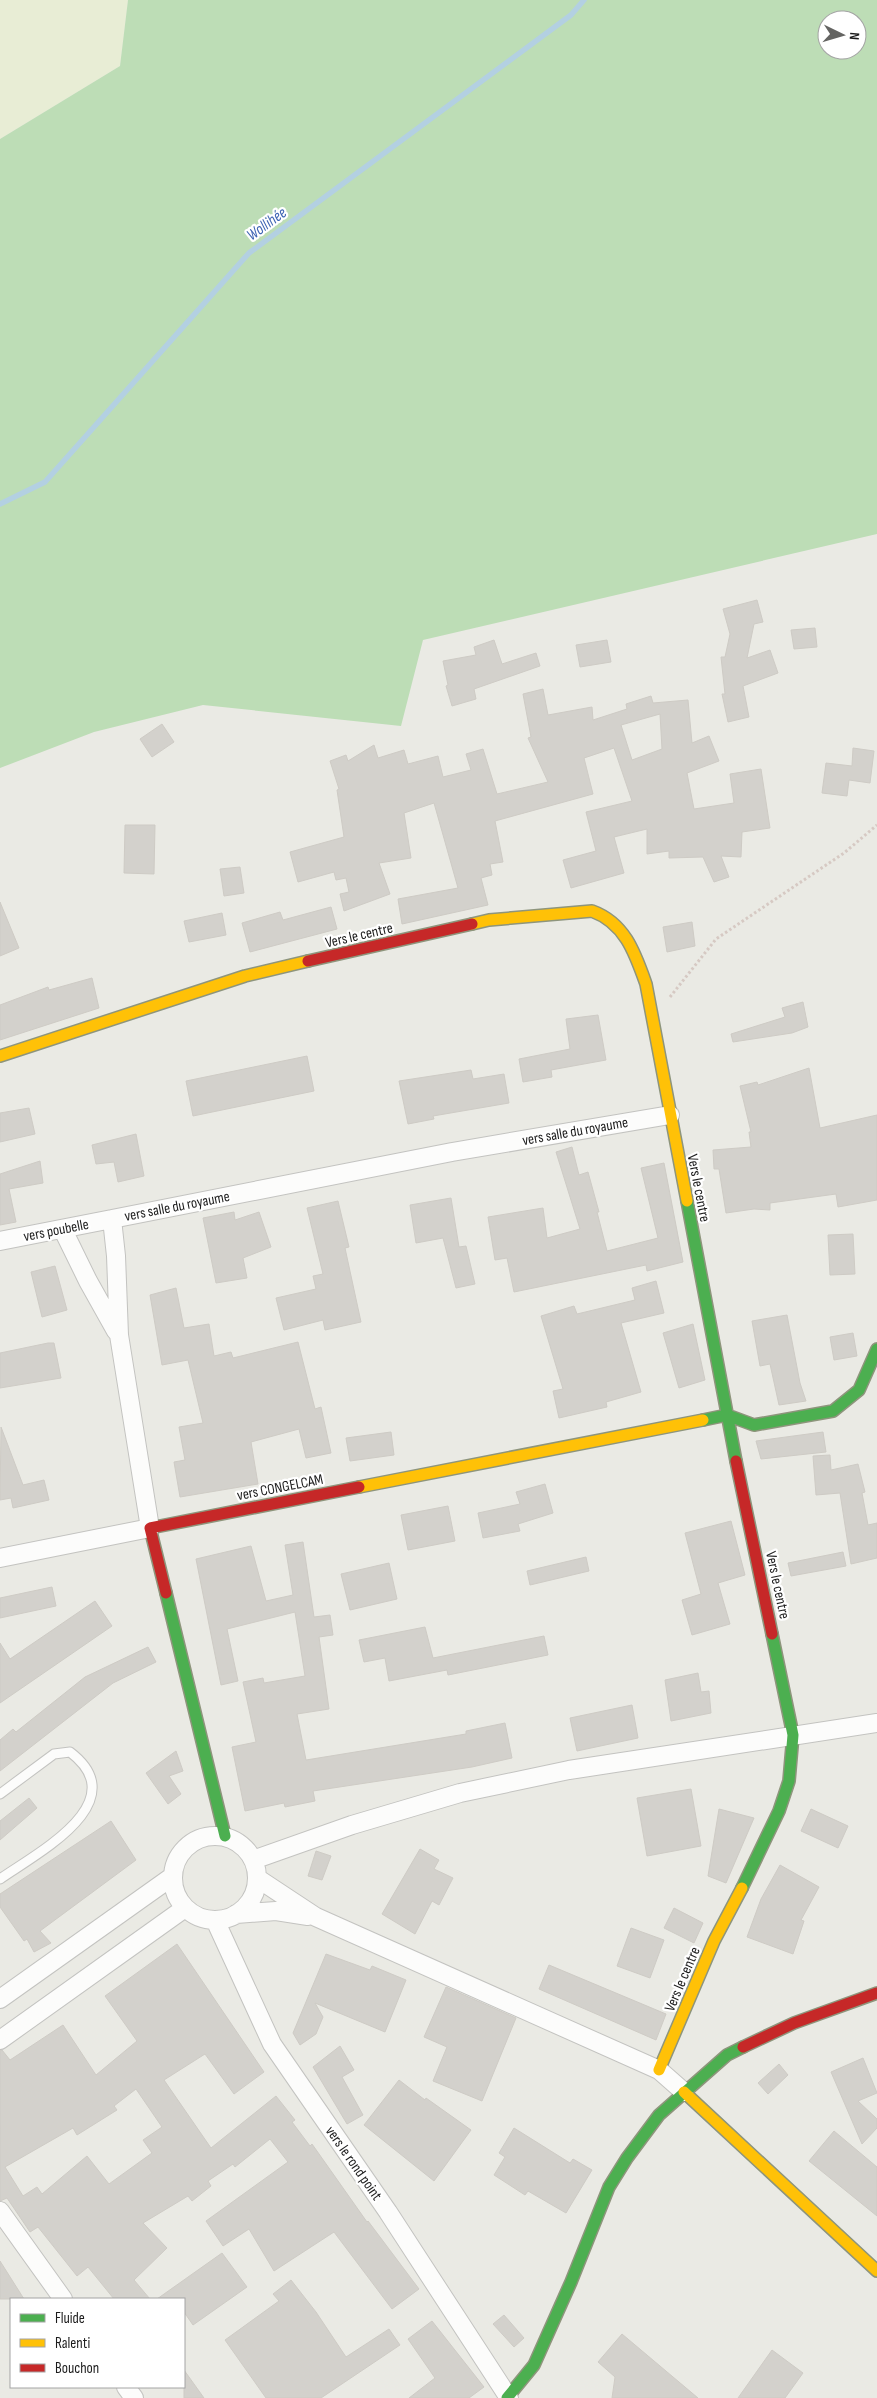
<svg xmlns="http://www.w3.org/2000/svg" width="877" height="2398" font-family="'Sofia Sans Condensed',sans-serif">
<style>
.farmland{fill:#e8edd5}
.forest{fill:#bdddb6;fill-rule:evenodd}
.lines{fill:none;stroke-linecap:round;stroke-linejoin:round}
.stream{stroke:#b3d0e2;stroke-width:5.5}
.building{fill:#d3d1cc;stroke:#cecbc5;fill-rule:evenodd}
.lane-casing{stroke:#c3c3c0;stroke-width:11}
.street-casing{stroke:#c3c3c0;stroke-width:20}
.fast-casing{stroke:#8e957c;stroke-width:14}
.slow-casing{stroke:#8e957c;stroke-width:14}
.jam-casing{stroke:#8e957c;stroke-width:14}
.path{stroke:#d6c9c3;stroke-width:3;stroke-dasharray:2.5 2.5;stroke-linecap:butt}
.lane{stroke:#fcfcfb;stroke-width:9}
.street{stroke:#fcfcfb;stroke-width:18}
.fast{stroke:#4caf50;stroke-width:11}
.slow{stroke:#ffc107;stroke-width:11}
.jam{stroke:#c62828;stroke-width:11}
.labels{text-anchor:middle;stroke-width:4.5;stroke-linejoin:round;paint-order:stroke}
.street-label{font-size:15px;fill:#1c1c1c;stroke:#fff}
.water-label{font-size:16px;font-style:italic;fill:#3f65b4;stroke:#fff}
</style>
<rect width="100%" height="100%" fill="#eaeae4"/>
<path class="farmland" d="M0,0H128L120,66L0,139Z"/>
<path class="forest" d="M128,0H877V534L423,640L401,726L203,705L94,732L0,768V139L120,66ZM827,20H857V50H827Z"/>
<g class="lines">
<path class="stream" d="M0,504L45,482L249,253L571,15L584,0"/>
</g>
<path class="building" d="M757,600L763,622L754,624L747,658L770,650L778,673L743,686L749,717L728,722L722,694H725L721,657H725L730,634L723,609Z
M815,628L817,647L794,649L791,630Z
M494,640L502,664L536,653L540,666L474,689L476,699L452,706L446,686L448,685L443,661L476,655L474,647Z
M607,640L611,662L580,667L576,645Z
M543,689L548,715L592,707L593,720L627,709L626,704L651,696L653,703L688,700L692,743L709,736L719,761L687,773L694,809L734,803L730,774L761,769L770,828L742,832L741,857L721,856L729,877L714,882L703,857L669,858V851L647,854V829L614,837L624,873L571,888L563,860L596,851L586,812L632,801L614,748L584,758L593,794L495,821L503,862L490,864L492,875L481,878L488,905L402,924L398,899L458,888L434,803L404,813L411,858L379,863L390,894L344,911L340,894L349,892L346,878L336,880L334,872L298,882L290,852L344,837L337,790L339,789L330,761L346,755L348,761L374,745L378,758L404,750L408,764L438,756L443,777L471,770L466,754L483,749L497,794L548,782L528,738L531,737L523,694ZM660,714L662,749L632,760L621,725Z
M162,724L174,742L152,757L140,739Z
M853,748L874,751L870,783L849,780L847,796L822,793L826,763L852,766Z
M125,825H155L154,874L124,873Z
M240,867L244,893L224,896L220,869Z
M0,902L19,948L0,956Z
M331,907L337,929L250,952L242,923L280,912L283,920Z
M222,913L226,935L189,942L184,921Z
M692,922L695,946L667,952L663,927Z
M92,978L99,1008L0,1040V1005L48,987L49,990Z
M803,1002L808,1027L792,1033L733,1042L731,1034L785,1017L782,1008Z
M598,1015L606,1060L551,1070L552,1077L523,1082L519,1059L570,1049L566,1019Z
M307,1056L314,1091L193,1116L186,1081Z
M809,1068L820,1128L877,1115V1200L838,1207L836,1194L770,1203V1210L754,1209L726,1213L719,1169H714L713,1150L751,1147L749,1132H751L740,1086L757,1082L758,1085Z
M471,1070L473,1079L504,1074L509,1103L433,1116L434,1119L408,1124L399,1081Z
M29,1108L35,1134L0,1142V1113Z
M136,1134L144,1176L118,1182L114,1162L96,1164L92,1145Z
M572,1147L579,1175L588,1172L599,1212H597L607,1251L658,1238L641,1168L664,1163L683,1262L647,1271L646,1265L514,1292L507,1258L495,1260L488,1217L543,1208L547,1238L580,1229L556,1152Z
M40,1161L43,1183L9,1189L16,1222L0,1225V1174Z
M451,1198L459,1247L466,1246L475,1284L456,1288L443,1238L416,1243L410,1205Z
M338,1201L349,1247L345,1248L361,1322L325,1330L323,1320L284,1330L276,1298L316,1289L313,1276L323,1274L307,1208Z
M234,1212L235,1220L259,1212L271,1247L243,1258L247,1278L216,1283L203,1218Z
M853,1234L855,1274L830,1275L828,1235Z
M55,1266L67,1310L42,1317L31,1272Z
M656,1281L664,1313L621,1323L641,1392L606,1402L607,1407L559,1418L553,1391L563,1389L541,1316L574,1306L577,1314L635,1300L632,1288Z
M176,1288L184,1328L209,1324L214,1356L231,1352L233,1358L298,1342L315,1409L321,1407L331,1453L306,1458L299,1429L251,1442L258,1484L180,1497L174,1462L185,1460L179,1427L203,1423L188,1360L162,1365L150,1295Z
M787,1315L800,1383L806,1401L779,1405L770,1364L760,1366L752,1321Z
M693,1324L705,1380L679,1388L663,1333Z
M853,1333L857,1356L834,1360L830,1337Z
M48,1343H54L61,1378L0,1388V1353Z
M1,1427L23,1485L44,1480L49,1500L13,1508L11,1498L0,1500Z
M391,1432L394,1455L350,1461L346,1438Z
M823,1432L826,1452L761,1459L756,1441Z
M830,1455L831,1470L858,1464L865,1492L862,1493L868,1525L877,1523V1558L851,1564L840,1493L816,1495L813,1456Z
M545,1484L553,1513L518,1524L520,1531L483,1538L478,1513L520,1504L516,1492Z
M448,1506L455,1541L408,1550L401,1515Z
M731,1521L745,1575L718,1583L730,1624L692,1635L682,1600L701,1594L685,1533Z
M303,1542L314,1617L330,1615L333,1635L319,1637L329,1709L297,1714L306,1760L466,1734V1731L505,1723L512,1758L472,1767L313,1791L315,1801L285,1807L284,1803L245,1811L232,1747L256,1742L243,1682L263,1678L264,1683L305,1676L295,1612L227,1629L238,1681L221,1685L196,1559L251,1546L266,1601L293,1595L285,1545Z
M843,1552L846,1566L791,1576L788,1563Z
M586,1557L589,1571L530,1585L527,1571Z
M389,1563L397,1599L350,1610L341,1574Z
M52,1587L56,1606L0,1618V1598Z
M95,1601L112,1626L0,1703V1643L10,1659Z
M425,1627L433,1658L544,1636L548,1655L448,1675L447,1670L389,1681L385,1658L364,1662L359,1640Z
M148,1647L156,1662L113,1683L0,1771V1740L13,1729L16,1732L85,1677Z
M698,1673L701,1692L709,1691L711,1713L671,1721L665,1680Z
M632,1705L638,1738L577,1751L570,1718Z
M176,1751L183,1771L169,1776L181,1794L168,1804L146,1773Z
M691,1789L701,1846L647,1856L637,1798Z
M29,1798L37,1808L0,1840V1821Z
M719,1809L754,1818L726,1883L708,1876Z
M811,1809L848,1826L838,1848L801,1831Z
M111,1821L136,1860L40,1931L51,1943L34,1952L27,1939L24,1941L0,1907V1894Z
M420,1849L439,1860L434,1869L453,1878L439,1905L432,1901L415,1934L382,1914Z
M316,1851L331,1856L322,1880L308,1876Z
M780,1865L819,1887L801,1920L804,1921L793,1954L747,1937L761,1899Z
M674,1908L703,1923L694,1943L664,1928Z
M631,1928L664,1940L650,1978L617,1966Z
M177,1944L264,2072L234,2094L205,2054L164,2080L211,2148L276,2096L295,2120L292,2122L310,2146L312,2144L367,2222L368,2221L419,2289L392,2309L334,2232L274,2271L249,2229L223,2246L206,2221L288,2162L270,2139L235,2167L233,2164L208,2181L211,2186L192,2201L188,2196L143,2223L167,2248L134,2280L150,2299H114L88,2267L77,2276L38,2227L30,2232L7,2198L0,2201V2050H2L10,2060L63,2025L96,2075L137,2041L105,1996ZM136,2089L162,2127L143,2140L152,2153L109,2184L87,2156L42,2194L37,2187L23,2196L5,2167L73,2128L77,2135L117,2110L114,2106Z
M326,1954L370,1970L372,1966L406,1980L385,2032L315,2003L323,2017L316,2034L300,2045L293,2033Z
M549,1965L666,2014L656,2040L539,1989Z
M446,1987L516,2018L482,2101L433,2081L447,2047L424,2037Z
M340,2046L354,2070L342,2077L363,2115L347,2124L313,2067Z
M863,2058L877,2093L858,2101L877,2119V2128L862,2144L831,2072Z
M779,2064L788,2075L768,2094L758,2083Z
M399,2080L425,2100L426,2098L471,2130L434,2181L364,2125Z
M514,2128L570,2163L573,2159L592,2170L566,2213L528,2191L525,2195L494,2175L505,2157L499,2153Z
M834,2131L877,2167V2216L809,2161Z
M222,2253L247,2287L193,2325L184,2312V2299H157Z
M0,2261L24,2299H0Z
M291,2280L316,2312L346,2357L389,2329L400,2345L321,2398H266L225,2340L279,2301L273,2294Z
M504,2315L524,2338L514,2347L493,2324Z
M432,2321L484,2387L469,2398H409L435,2378L408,2339Z
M622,2334L698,2398H612L615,2377L598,2362Z
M772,2350L803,2373L785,2398H738Z
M184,2370L204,2398H184Z"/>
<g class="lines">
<defs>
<path id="lane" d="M0,1794L54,1754L70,1752C136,1802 37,1853 0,1879"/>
<path id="street" d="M63,1230L88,1281L116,1331
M0,1241L112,1219
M0,1558L150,1528L119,1335L116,1256L112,1219L452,1152L670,1115
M173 1878a42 42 0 1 1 84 0a42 42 0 1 1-84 0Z
M253,1860L352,1825L460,1793L569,1770L877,1723
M257,1878L316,1917L659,2070L684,2092
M236,1914L276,1911L308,1916
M215,1920L272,2044L388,2212L509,2398
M0,1999L173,1876
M0,2040L185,1908
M0,2211L63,2299
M126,2387L134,2398"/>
<path id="fast" d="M687,1201L736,1461
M703,1420L727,1415L754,1425L833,1411L859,1390L877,1349
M166,1593L225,1836
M742,1888L779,1811L789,1781L793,1735L772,1634
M507,2398L534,2365L571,2282L609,2187L627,2158L659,2115L727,2055L743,2047"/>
<path id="slow" d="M472,924L489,920L592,911C625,923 635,953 646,984L687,1201
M0,1056L245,976L308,961
M359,1487L703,1420
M659,2070L714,1941L742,1888
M684,2092L877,2271"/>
<path id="jam" d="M308,961L472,924
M736,1461L772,1634
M166,1593L150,1528L359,1487
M743,2047L794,2023L877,1993"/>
</defs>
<use href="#lane" class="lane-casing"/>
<use href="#street" class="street-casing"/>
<use href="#fast" class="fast-casing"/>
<use href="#slow" class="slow-casing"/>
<use href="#jam" class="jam-casing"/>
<path class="path" d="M670,997L716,939L844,853L877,825"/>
<use href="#lane" class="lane"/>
<use href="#street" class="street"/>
<use href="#fast" class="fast"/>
<use href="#slow" class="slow"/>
<use href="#jam" class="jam"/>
</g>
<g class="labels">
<g class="street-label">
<text transform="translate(359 935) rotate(-13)" y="5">Vers le centre</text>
<text transform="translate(575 1131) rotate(-10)" y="5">vers salle du royaume</text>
<text transform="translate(699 1188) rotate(79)" y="5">Vers le centre</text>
<text transform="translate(177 1206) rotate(-11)" y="5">vers salle du royaume</text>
<text transform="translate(56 1230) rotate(-11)" y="5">vers poubelle</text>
<text transform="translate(280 1487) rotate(-11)" y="5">vers CONGELCAM</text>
<text transform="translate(778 1585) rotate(78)" y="5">Vers le centre</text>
<text transform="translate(682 1979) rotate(-67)" y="5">Vers le centre</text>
<text transform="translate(354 2163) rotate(55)" y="5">vers le rond point</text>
</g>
<g class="water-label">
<text transform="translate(266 223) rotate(-36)" y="6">Wollihée</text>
</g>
</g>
<rect x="10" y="2298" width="175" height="90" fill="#ffffff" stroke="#a4a4a4"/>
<rect x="20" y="2314" width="25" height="8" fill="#4caf50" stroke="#a4a4a4"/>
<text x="55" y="2323" font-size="15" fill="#1c1c1c">Fluide</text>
<rect x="20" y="2339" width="25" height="8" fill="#ffc107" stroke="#a4a4a4"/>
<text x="55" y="2348" font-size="15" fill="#1c1c1c">Ralenti</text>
<rect x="20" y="2364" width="25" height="8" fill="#c62828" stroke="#a4a4a4"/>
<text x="55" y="2373" font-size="15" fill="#1c1c1c">Bouchon</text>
<g transform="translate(842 35) rotate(95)"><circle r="24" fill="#ffffff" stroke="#a4a4a4"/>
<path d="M0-4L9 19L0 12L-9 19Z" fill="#646462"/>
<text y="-8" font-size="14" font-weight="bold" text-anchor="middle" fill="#1c1c1c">N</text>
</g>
</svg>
